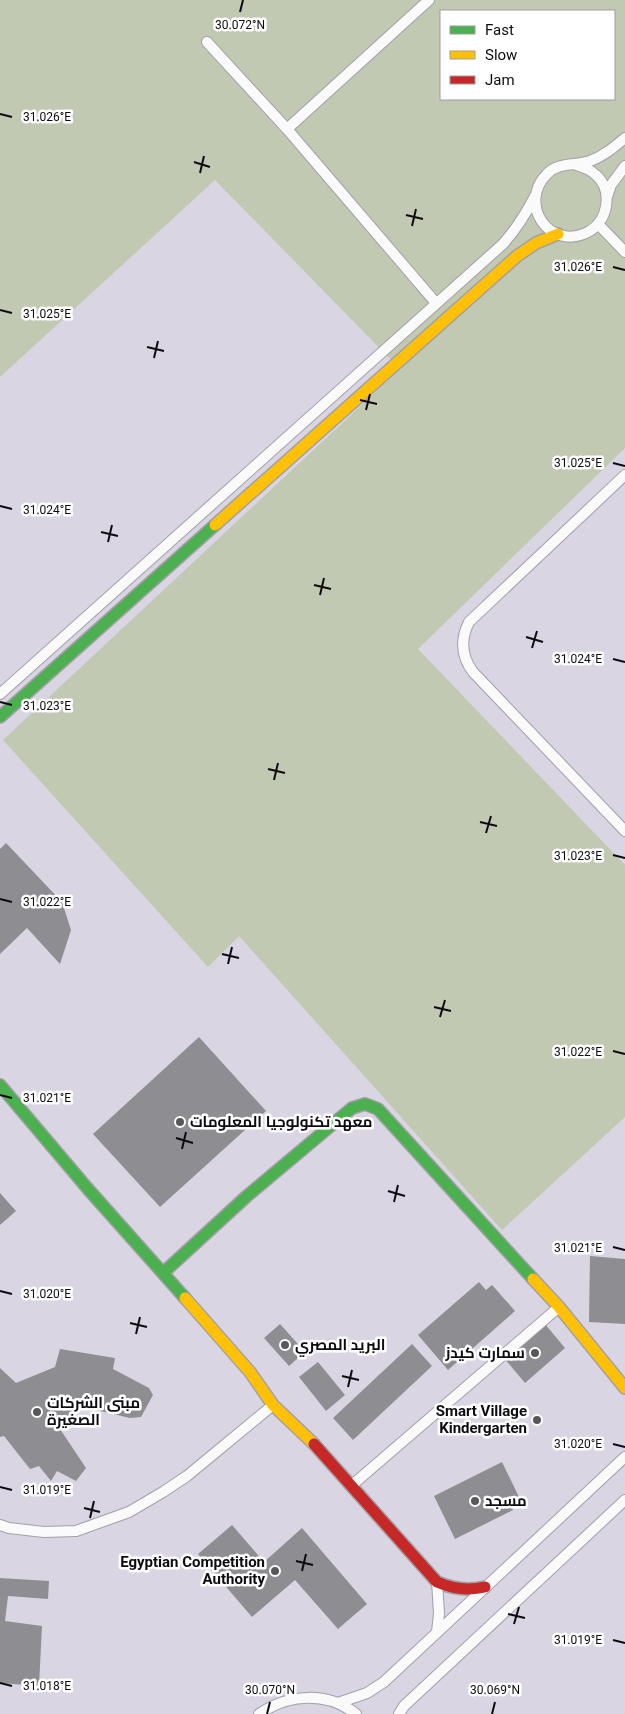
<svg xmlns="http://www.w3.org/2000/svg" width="625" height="1714" font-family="Roboto,Cairo,sans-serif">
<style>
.built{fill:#d9d5e3;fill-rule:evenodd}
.green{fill:#c2c9b2;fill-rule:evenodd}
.building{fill:#8e8d92}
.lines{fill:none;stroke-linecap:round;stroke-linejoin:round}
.street-casing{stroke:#a2a0a6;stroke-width:12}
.fast-casing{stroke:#a2a0a6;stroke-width:14}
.slow-casing{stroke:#a2a0a6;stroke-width:14}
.jam-casing{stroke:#a2a0a6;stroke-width:14}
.street{stroke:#fbfafb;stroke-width:10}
.fast{stroke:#4caf50;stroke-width:11}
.slow{stroke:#ffc107;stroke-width:11}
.jam{stroke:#c62828;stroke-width:11}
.ticks{fill:none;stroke:#0d0b10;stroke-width:2}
.poi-dot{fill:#58565b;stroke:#fff;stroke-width:2}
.labels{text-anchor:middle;stroke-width:5;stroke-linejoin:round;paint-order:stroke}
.poi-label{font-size:15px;font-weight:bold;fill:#0d0b10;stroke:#fff;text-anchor:start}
.ticks-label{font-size:12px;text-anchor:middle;fill:#0d0b10;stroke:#fff;stroke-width:5;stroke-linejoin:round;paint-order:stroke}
</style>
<rect width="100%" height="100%" fill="#e2e0e7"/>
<path class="built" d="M0,0H625V1714H0ZM441,11H614V99H441Z"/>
<path class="green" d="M0,0H625V448L418,649L625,865V1117L502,1230L239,936L208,967L3,740L400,369L215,180L0,377ZM441,11H614V99H441Z"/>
<path class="building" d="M6,843L62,902L71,930L60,964L27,928L0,954V849Z
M199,1037L266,1111L160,1207L93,1134Z
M0,1193L16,1211L0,1225Z
M590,1256L625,1259V1324L589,1322Z
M479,1282L486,1290L492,1285L515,1311L448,1370L418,1335Z
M280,1324L305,1352L289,1366L264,1338Z
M545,1324L565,1348L525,1383L504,1358Z
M412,1344L432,1366L353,1440L333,1418Z
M60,1349L115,1358L113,1369L149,1388L153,1395L141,1417L130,1418L83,1407L56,1423L86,1468L76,1481L57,1471L51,1481L39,1466L30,1469L4,1436L0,1437V1368L16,1383L55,1367Z
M318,1362L345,1395L326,1411L299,1377Z
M502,1462L520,1499L510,1503L513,1510L455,1539L434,1496Z
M232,1525L264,1562L302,1528L367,1604L338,1629L295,1580L252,1617L198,1554Z
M0,1578L49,1581L48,1599L8,1596L5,1621L42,1626L39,1686L0,1683Z"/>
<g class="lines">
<defs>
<path id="street" d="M207,42L287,129L436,303
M287,129L429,0
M576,165C583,167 590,169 596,175C614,191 608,223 586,233C548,250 518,203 547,174C558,162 576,166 590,161C604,156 614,147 625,138
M607,197L611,185L625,166
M598,224L625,252
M625,475L469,622C460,640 461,656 473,672L625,831
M0,694L503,244C516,229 526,214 535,196
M351,1486L559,1307
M0,1525L9,1528L44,1532L76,1531L129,1512L163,1492L187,1476L273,1405
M437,1582L439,1613L437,1632
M338,1703L367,1693L384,1682L625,1457
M259,1714C288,1694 327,1691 356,1714
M399,1714L404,1706L625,1500"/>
<path id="fast" d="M0,717L215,525
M0,1085L88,1189L185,1298
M163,1273L247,1196L352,1108L365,1104L378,1109L533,1279"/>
<path id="slow" d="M215,525L517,256L536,243L558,234
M533,1279L559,1307L625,1388
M185,1298L250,1372L273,1405L314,1444"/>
<path id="jam" d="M314,1444L437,1582C453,1589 468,1591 485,1587"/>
</defs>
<use href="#street" class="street-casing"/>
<use href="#fast" class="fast-casing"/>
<use href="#slow" class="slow-casing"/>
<use href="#jam" class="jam-casing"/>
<use href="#street" class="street"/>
<use href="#fast" class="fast"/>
<use href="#slow" class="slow"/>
<use href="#jam" class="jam"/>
</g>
<path class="ticks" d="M240,12L243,0M0,114L12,117M194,162L210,167M200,173L204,156M406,215L423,219M412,226L416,209M613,267L625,270M0,310L12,313M147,347L164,351M154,358L158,341M360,400L377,404M366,410L370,394M613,463L625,466M0,506L12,509M101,532L118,536M108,542L112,525M314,585L331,589M320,595L324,578M526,637L543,642M532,648L537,631M613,659L625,662M0,702L12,705M268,769L285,773M274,780L278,763M480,822L497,826M486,833L491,816M613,855L625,858M0,899L12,902M222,954L239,958M228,964L232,947M434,1007L451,1011M440,1017L445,1000M613,1051L625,1054M0,1095L12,1098M176,1138L193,1143M182,1149L186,1132M388,1191L405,1196M394,1202L398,1185M613,1247L625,1250M0,1291L12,1294M130,1323L147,1327M136,1334L140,1317M342,1376L359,1380M348,1387L352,1370M613,1444L625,1447M0,1487L12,1490M84,1508L100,1512M90,1518L94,1501M296,1561L313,1565M302,1571L306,1554M508,1614L525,1618M514,1624L519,1607M613,1640L625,1643M0,1683L12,1686M267,1714L270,1702M492,1714L495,1702"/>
<g class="poi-dot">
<circle cx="180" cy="1122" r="5"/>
<circle cx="285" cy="1345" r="5"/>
<circle cx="535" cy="1353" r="5"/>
<circle cx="37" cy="1412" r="5"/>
<circle cx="537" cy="1420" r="5"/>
<circle cx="475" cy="1501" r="5"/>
<circle cx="275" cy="1571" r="5"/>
</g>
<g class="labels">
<g class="poi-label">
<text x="190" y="1127">معهد تكنولوجيا المعلومات</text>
<text x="295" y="1350">البريد المصري</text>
<text x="525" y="1358" text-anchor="end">سمارت كيدز</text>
<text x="47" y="1408">مبنى الشركات<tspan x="47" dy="17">الصغيرة</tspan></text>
<text x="527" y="1416" text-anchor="end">Smart Village<tspan x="527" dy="17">Kindergarten</tspan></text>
<text x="485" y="1506">مسجد</text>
<text x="265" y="1567" text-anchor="end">Egyptian Competition<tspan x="265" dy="17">Authority</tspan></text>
</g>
</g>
<g class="ticks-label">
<text x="240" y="29">30.072°N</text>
<text x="47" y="121">31.026°E</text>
<text x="578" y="271">31.026°E</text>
<text x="47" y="318">31.025°E</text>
<text x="578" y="467">31.025°E</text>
<text x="47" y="514">31.024°E</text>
<text x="578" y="663">31.024°E</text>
<text x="47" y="710">31.023°E</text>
<text x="578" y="860">31.023°E</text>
<text x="47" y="906">31.022°E</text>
<text x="578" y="1056">31.022°E</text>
<text x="47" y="1102">31.021°E</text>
<text x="578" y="1252">31.021°E</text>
<text x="47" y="1298">31.020°E</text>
<text x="578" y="1448">31.020°E</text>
<text x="47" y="1494">31.019°E</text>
<text x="578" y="1644">31.019°E</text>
<text x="47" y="1690">31.018°E</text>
<text x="270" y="1694">30.070°N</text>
<text x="495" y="1694">30.069°N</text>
</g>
<rect x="440" y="10" width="175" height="90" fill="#ffffff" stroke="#9e9d9f"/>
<rect x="450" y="26" width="25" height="8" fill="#4caf50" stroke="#9e9d9f"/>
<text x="485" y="35" font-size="15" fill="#0d0b10">Fast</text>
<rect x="450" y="51" width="25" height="8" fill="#ffc107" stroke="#9e9d9f"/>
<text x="485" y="60" font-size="15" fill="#0d0b10">Slow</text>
<rect x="450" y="76" width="25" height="8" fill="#c62828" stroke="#9e9d9f"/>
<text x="485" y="85" font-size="15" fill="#0d0b10">Jam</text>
</svg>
